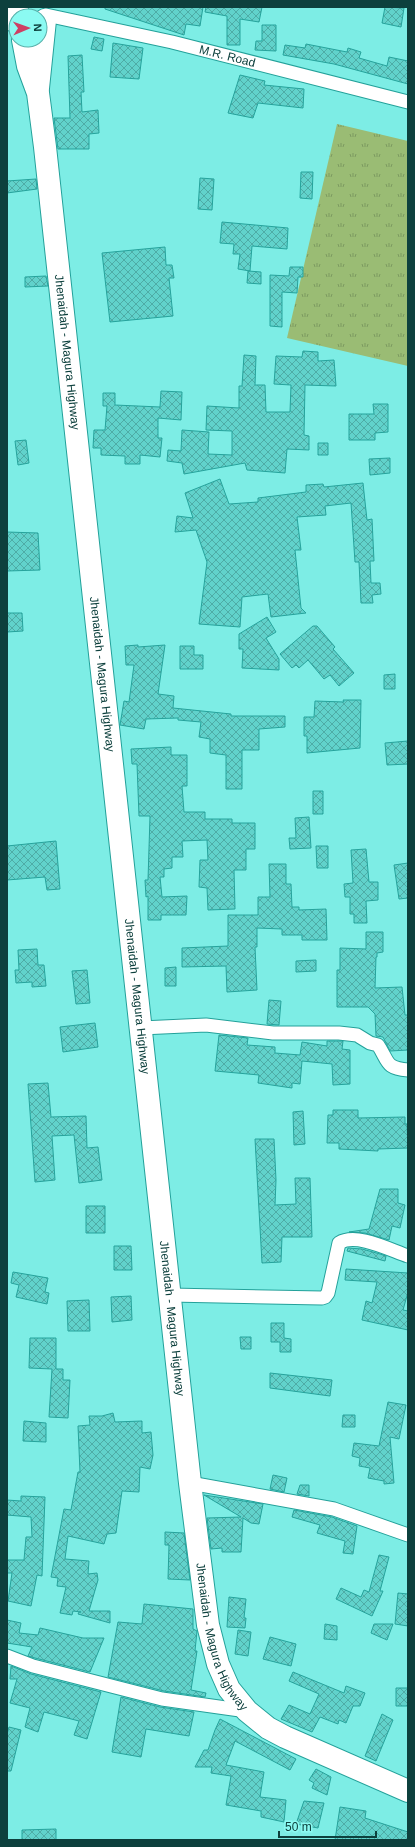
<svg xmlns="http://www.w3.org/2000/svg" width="415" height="1847" font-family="Helvetica,sans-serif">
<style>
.grass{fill:url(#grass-tufts)}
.building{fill:url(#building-cross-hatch);stroke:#26a39c}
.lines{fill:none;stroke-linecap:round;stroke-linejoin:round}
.minor-casing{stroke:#23a19a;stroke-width:15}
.trunk-casing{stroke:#23a19a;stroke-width:24}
.minor{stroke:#fff;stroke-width:13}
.trunk{stroke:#fff;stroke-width:22}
.labels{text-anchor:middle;stroke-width:3.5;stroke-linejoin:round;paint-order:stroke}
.street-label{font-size:12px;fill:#0d403d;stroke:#8bfaf2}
</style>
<defs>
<pattern id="grass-tufts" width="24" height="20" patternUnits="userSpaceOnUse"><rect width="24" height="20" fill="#9abc74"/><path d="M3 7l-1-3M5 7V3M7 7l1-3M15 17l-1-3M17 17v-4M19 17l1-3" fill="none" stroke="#7c9a60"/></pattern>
<pattern id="building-cross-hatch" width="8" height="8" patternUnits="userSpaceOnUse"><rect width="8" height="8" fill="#61d2cb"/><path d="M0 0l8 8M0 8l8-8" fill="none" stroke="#4eaca6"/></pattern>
</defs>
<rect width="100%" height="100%" fill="#7dede5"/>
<path class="grass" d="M337,124L408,141V366L287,338Z"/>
<path class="building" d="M105,7H203L200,26L186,24L184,35L105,9Z
M206,7H262L259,22L240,19V45H227V16L205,12Z
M385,7L404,8L401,27L382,23Z
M262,25H276V51L255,50L256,41H262Z
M94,37L104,39L102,51L91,49Z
M113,43L143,48L139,79L110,77Z
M306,44L347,52L348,48L361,52L359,58L387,66L389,57L408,61V84L334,64L283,55L285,45L305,48Z
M82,55L84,92H81L82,112L98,110L99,133L89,134V149H58L54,118H70L68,56Z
M240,75L265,81L264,85L304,89L303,108L258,103L253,118L228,113Z
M301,172H313L312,199L300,198Z
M200,178L214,179L212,210L198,209Z
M36,179L37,189L7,193V181Z
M222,222L288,228L287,249L252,246L250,271L238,269L240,254H233L234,244L220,243Z
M165,247L166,265H172L174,278H169L173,316L110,322L102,253Z
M290,267H303V277H298L297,293L282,292V327L270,326V275L289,276Z
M248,271L261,272V284L247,283Z
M46,276L48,286L25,287V277Z
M303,351L318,352V361L334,360L336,386L305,385L304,435L309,436V450L287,449L285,473L247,470L245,463L184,474L182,463L167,461L168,450L181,451L182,430L209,432L208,454L232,455V431L206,430L207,406L239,408V386H242L244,355L256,356L255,385H265L266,412H290L291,385L274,384L276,356L302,357Z
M161,391L182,392L181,420L158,418V438H162L160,457L140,455V464H125V456L101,455V448H93L94,430H105L107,406H103V393H115V405L160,407Z
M373,404H388V432L375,433V440H349V414H374Z
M26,440L29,463L18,465L15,441Z
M318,443H328V455H318Z
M390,458V473L370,475L369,459Z
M220,479L229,504L258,502V498L306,492V485L323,484L324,487L363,483L367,520L372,519L374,561H370L371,583H380L381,594L372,595L373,603H361L359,562H355L351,503L325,506L326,515L297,517L301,550H295L301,608L306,613L271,617L268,594L242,597L240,627L199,624L207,562L196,530L175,532L177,516L193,518L185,493Z
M7,532L38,533L40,570L7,571Z
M7,613H22L23,631L7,632Z
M267,617L276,632L266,638L279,659V670L242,668L243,649H239V634Z
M313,626H317L335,647L333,649L354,673L339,686L330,675L324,679L308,660L299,668L296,665L292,668L280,654Z
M138,645V647L165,645L158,694L174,696L173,708L231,714V716H285V727L259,729V750H242V789H226V755L210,753V739L199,737L201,722L178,720V718L146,719L144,729L120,725L124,701L129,702L134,665H126L125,646Z
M180,646H194V655H203V669H180Z
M395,674V689H384V675Z
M343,700H361L360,748L307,753V736H304V717H314L315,701L344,702Z
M408,741V764L387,765L385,743Z
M171,747V755H187V786H182L184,812H205V819H232V823H255V849H246V870H234L235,909L208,910L207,888L199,887L200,860H208L207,840L182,841L183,857H172V868L164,869V877H160L162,897L187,896L186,915H161V920H148V896L146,897L145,880H148L150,816H139L137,764H132L131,749Z
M313,791H323V814H313Z
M309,817L311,848L290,849L289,838H296L295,818Z
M56,841L60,889L47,890L45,877L7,880V846Z
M316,846H328V868H317Z
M366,849L369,882H378V900L366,901L367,923H354V914H350V897H345L344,884L353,883L351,850Z
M408,863V898L399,899L394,865Z
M269,864H286V884H291L292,907H299V910L326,909L327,940H302V935H282V929L257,928V947H255L257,990L227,992L226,966L182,967V948L228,946V915H258V897H270Z
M366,932H383V952L377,953V957H376L375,988L402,987L405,1015H408V1050L390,1051L383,1037L376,1036L375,1014L368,1007H337V970H340V948L366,949Z
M37,949L38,965H44L46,986L32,987V982L16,983L15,970H19L18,950Z
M316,960V971L296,972V961Z
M176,967V986H165V968Z
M87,970L90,1003L76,1004L72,971Z
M269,1000L281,1001L279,1025L267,1024Z
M95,1023L98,1047L63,1052L60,1027Z
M219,1035L248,1038L247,1045L275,1047V1053L300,1055L302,1042L327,1046V1041H343L342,1049L350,1050V1084L333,1085L332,1064L302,1061L300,1084L292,1083V1088L258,1083L259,1075L215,1071Z
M48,1083L51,1117L86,1116L87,1148L98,1147L102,1180L79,1183L74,1135L52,1136L55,1180L35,1182L28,1084Z
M333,1110H358V1118L405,1117V1124H407L408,1148L378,1149V1151L339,1149V1143H327L328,1115H333Z
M303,1111L305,1144L294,1145L293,1112Z
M255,1139H274L276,1180L275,1205L296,1204L295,1178H310L312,1237H282L281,1262L262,1263Z
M380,1189H398V1203L405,1205L400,1228L392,1226L389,1240L365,1233L349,1232L369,1229Z
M86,1206H105V1233H86Z
M114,1246H131L132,1270H114Z
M348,1248L362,1249L380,1254L386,1256L385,1261L347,1251Z
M346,1269L408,1273V1292L403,1310L408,1311V1330L362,1320L366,1301L372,1303L377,1282L345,1280Z
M13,1272L48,1278L45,1292L49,1293L47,1304L16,1297L19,1285L11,1283Z
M131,1296L132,1320L112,1322L111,1297Z
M89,1300L90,1331H68L67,1301Z
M271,1323H284V1338L291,1339V1352H280V1342H271Z
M240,1337H251V1349H241Z
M30,1338H56V1369H63V1380H70L68,1418L49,1417L52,1369L29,1368Z
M270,1373L332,1380L330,1396L270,1388Z
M388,1402L406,1405L399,1439L390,1437L394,1483L384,1484V1481L368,1478L370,1468L359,1466L360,1458L352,1456L354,1443L379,1446Z
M113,1413L115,1422L142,1421V1433L151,1432L153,1455L150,1469L140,1467L139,1492L122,1491L116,1533L107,1534L104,1544L68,1536L65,1559L89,1561L88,1574L97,1573L98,1580L89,1611H110V1623L78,1614L79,1612H81L73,1611L72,1615L60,1613L66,1587L57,1586L58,1578L51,1577L64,1509L71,1510L78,1472H80L78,1426L90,1425L89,1416H102Z
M343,1415H355V1427H342Z
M24,1421L46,1423V1442L23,1441Z
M273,1475L287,1478L284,1492L270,1489Z
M300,1485H309V1496L297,1494Z
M204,1495L263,1504L259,1524L251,1523L243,1518L241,1552H222V1548L211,1549L207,1518L241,1517Z
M21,1496L45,1497L42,1576L37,1575L31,1606L8,1601L12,1573H7V1560H24L26,1537H32L31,1517L7,1515V1500L21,1501Z
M294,1510L332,1517L357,1526L353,1554L343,1553L345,1541L317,1533L320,1525L292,1517Z
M165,1532L184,1533L190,1580L168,1579L169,1545H165Z
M379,1555L389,1557L380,1591H383L372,1616L336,1599L341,1588L361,1597L364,1590L369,1592Z
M398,1593L408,1594V1626L395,1624Z
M229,1597L246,1599L244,1618H246L245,1628L227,1627Z
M144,1604L193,1609V1629L197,1631L195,1651H197L191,1690L206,1693L205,1697L164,1691L108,1677L118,1622L142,1624Z
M7,1620L21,1623L19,1633L38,1635L40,1628L83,1638H104L90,1672L35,1658L28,1656L32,1647L7,1643Z
M325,1624L337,1626V1640L324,1639Z
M374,1624H393L387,1640L371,1633Z
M238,1630L251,1632L248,1656L235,1654Z
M270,1637L296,1644L291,1666L263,1659Z
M11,1666L31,1674L101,1692L87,1739L74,1735L79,1721L44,1712L38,1732L25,1727L30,1708L10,1703L17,1679H10Z
M293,1672L344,1693L346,1686L365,1693L360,1706H353L346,1723L339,1720L338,1724L320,1717L312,1732L281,1719L289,1705L310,1714L319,1694L289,1681Z
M396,1688H408V1706H396Z
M121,1697L160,1707L194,1712L189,1736L146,1729L141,1757L112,1752Z
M382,1714L393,1720L376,1761L365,1756Z
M220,1719L296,1759L290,1770L235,1741L226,1765L264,1772L260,1797L286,1800L284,1822L261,1817V1811L226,1805L231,1776L211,1773L212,1767H195L204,1750H208L215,1730Z
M9,1727L21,1730L11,1771H7V1734Z
M316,1769L331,1777L327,1795L312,1788L314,1783L309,1780Z
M304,1801L324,1803L318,1828L296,1824Z
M340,1807L366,1811L365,1818L408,1832V1840H335Z
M56,1829V1840H22V1830Z"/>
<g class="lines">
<defs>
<g id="minor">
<path id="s1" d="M46,15L172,42L408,102"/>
<path d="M141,1028L206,1025L273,1033H339L357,1035L370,1043L378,1045C389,1062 385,1068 408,1070"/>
<path d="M170,1295L322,1298L325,1297L328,1293L339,1243C356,1232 390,1250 408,1256"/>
<path d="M190,1483L334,1509L408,1535"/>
<path d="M7,1656L33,1666L162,1699L247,1711"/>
</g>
<g id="trunk">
<path d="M16,22L14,16L17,7"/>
<path id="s2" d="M23,40L28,66L38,93L45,147L190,1483L208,1625L218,1664L229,1689L247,1711L268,1728L285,1737L408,1791"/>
<path d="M38,88L45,20"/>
</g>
</defs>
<use href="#minor" class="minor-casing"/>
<use href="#trunk" class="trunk-casing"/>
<use href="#minor" class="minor"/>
<use href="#trunk" class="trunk"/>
</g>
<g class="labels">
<g class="street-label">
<text dy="4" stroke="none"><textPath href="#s1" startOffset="186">M.R. Road</textPath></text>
<text dy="4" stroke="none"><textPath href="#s2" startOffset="316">Jhenaidah - Magura Highway</textPath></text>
<text dy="4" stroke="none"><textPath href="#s2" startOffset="640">Jhenaidah - Magura Highway</textPath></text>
<text dy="4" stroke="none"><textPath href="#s2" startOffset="964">Jhenaidah - Magura Highway</textPath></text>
<text dy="4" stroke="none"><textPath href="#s2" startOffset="1288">Jhenaidah - Magura Highway</textPath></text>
<text dy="4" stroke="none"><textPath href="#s2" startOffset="1612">Jhenaidah - Magura Highway</textPath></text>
</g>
</g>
<rect width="415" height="1847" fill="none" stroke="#0d403d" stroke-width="16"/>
<g transform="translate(28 28) rotate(88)"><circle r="19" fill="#8bfaf2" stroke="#59b0aa"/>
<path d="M0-3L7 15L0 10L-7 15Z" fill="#ce3f64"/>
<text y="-6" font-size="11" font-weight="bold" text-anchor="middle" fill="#0d403d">N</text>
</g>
<path d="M279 1831v6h97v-6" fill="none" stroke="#0d403d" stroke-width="2"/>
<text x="285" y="1831" font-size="12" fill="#0d403d" stroke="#8bfaf2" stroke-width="3" paint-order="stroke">50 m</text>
</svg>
